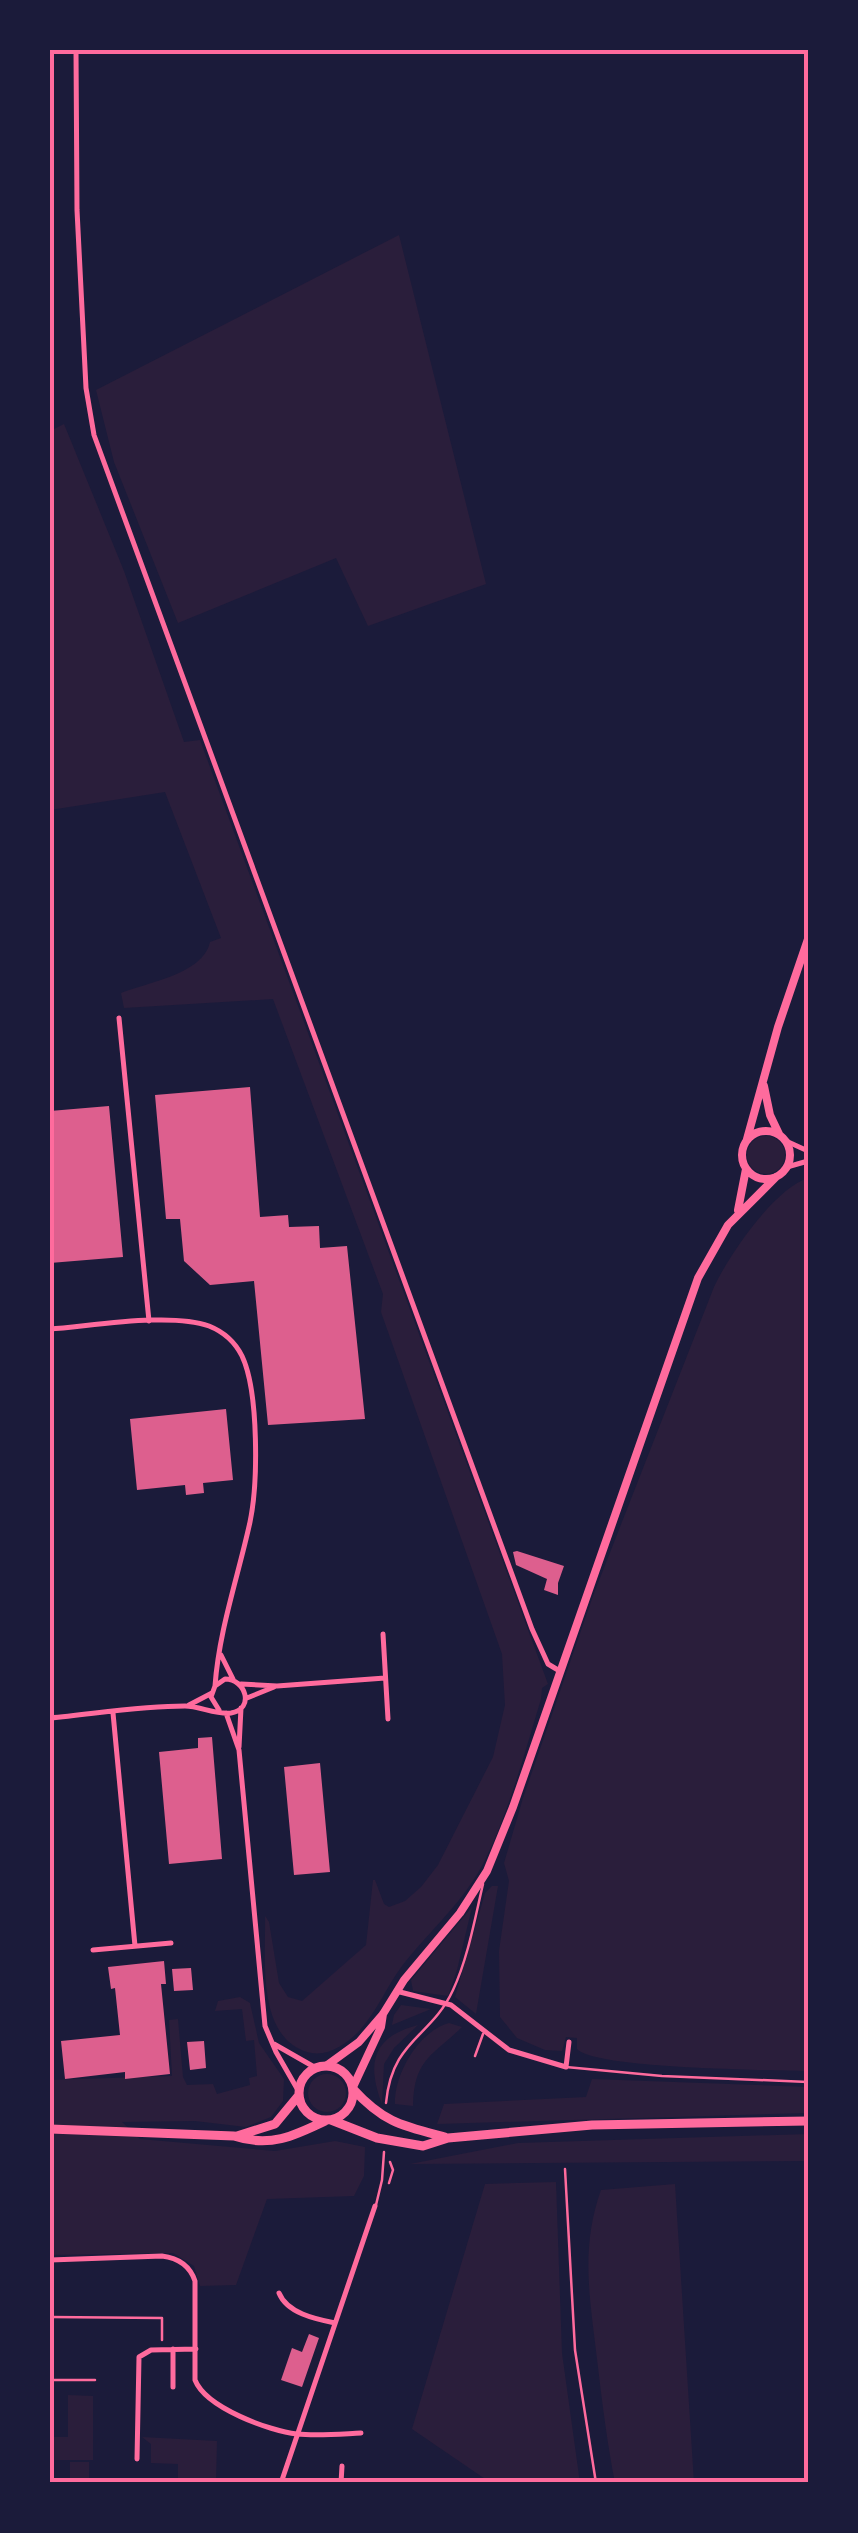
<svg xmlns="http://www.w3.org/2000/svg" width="858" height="2533" font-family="Montserrat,sans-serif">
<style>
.green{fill:#2a1e3b}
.building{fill:#dd5f8e}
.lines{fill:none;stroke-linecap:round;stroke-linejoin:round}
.path{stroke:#ff6b9d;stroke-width:2.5}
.service{stroke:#ff6b9d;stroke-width:2.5}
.minor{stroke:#ff6b9d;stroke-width:5}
.secondary{stroke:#ff6b9d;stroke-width:8}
.primary{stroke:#ff6b9d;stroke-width:9}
.neatline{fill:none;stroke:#ff6b9d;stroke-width:4}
</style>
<rect width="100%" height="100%" fill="#1b1b3a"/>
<path class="green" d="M399,235L486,584L368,626L336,558L178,623L114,462L96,390Z
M64,424L124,571L184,742L200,740L548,1684L542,1688L541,1699C525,1752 510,1808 486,1858C466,1900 430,1930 402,1966C387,1986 377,2011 360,2030C347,2044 327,2058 307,2052C256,2036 266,1958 265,1916L269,1922L279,1983L288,1997L302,2001L366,1945L373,1880H375L384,1904L389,1907L405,1901L421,1887L438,1865L493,1757L505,1705L502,1654L381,1312L383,1294L273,999L124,1008L121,993C149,982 203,974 210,942L221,938L165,792L50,810V431Z
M747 1155a19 19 0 1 1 38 0a19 19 0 1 1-38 0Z
M808,1178V2071C771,2070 596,2069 577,2049V2038L566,2037L562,2051L545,2050L517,2038L500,2017L499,1951L509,1881L504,1863L523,1798L593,1596L714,1287C729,1255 774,1189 808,1178Z
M492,1886H498L476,2014L455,1997L485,1893Z
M472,1907L457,1970L448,1996L413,1991L411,1980Z
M240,1997L250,2003L259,2043L284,2079L283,2101L271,2117L246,2127L195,2121L122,2122L140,2139L275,2151L335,2141L365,2147L364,2176L354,2196L267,2199L236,2285L200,2286L194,2266L173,2253L50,2255V2080L172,2076L169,2020L178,2019L183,2077L187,2085L213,2084L217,2094L250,2085L249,2078L257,2076L254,2040L246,2041L242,2009L215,2011L218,2001Z
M401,2005L431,2009L392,2025L394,2015Z
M449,2023L462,2027C432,2056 414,2059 413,2106L395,2104C394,2074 419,2031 449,2023Z
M418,2025L394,2048L384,2064L382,2104C366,2062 373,2037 418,2025Z
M308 2093a19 19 0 1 1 38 0a19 19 0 1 1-38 0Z
M592,2079L808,2087V2113L437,2124L444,2104L586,2097Z
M808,2134V2161L410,2164L518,2143Z
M556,2182L562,2353L580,2483H491L412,2429L485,2184Z
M675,2184L694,2483H615C607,2442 602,2401 597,2359C590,2298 580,2249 601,2190Z
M68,2395L93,2396V2460H50V2437H68Z
M142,2437L217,2441L216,2483H178V2464L151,2463V2444Z
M70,2462H89V2483H70Z"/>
<path class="building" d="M250,1087L260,1217L288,1215L289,1227L319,1226L320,1248L347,1246L365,1419L268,1425L254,1281L210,1285L184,1261L180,1219H166L155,1095Z
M109,1106L123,1257L50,1263V1111Z
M226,1409L233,1480L203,1483L204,1493L186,1495L185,1485L137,1490L130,1419Z
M517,1551L564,1566L558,1583V1595L544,1590L547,1579L516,1565L513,1552Z
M212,1737L222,1859L169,1864L159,1752L198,1748V1738Z
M320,1763L330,1872L294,1875L284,1767Z
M164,1961L166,1984H161L170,2074L125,2079V2072L65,2079L61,2041L120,2035L115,1988L111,1989L108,1967Z
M191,1968L193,1990L174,1991L172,1969Z
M204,2041L206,2068L190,2070L187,2042Z
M309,2334L319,2338L302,2387L281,2380L292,2348L302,2352Z"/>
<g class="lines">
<path class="path" d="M565,2169L575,2350L596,2483
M389,2183L393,2170L390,2162
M50,2317L162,2318V2340
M50,2380H95"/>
<path class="service" d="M475,2056L483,2034
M566,2067L662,2076L808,2082
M386,2103C392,2039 431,2038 453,1990C468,1958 475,1918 483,1884
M376,2205L382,2180L384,2152"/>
<path class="minor" d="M76,50L77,210L86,388L94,435L532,1629L548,1664L558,1670
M119,1018L149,1321
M786,1141L808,1151
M787,1167L808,1161
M50,1329C92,1326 170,1312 209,1326C224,1332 235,1342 242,1356C259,1392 258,1484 250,1522C238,1577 219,1630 215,1686
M383,1634L388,1719
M221,1655L233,1679
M241,1684L277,1686L385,1678
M247,1698L274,1687
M189,1705L212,1693
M113,1713L135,1946
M226,1713L239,1750L265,2026L276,2052L299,2092
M50,1718C94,1714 140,1706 185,1706C199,1706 217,1715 231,1713C255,1709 246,1679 225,1679L215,1686L211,1697L219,1710
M239,1747L241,1708
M93,1950L171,1943
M396,1991L451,2005L509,2050L566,2067L569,2042
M274,2044L316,2068
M50,2260L162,2256C178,2258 190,2266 195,2281V2380C206,2408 270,2431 297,2434C318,2436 340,2434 361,2433
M279,2293C287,2313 315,2319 335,2323
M173,2387V2349
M137,2459L139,2357L151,2350L196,2349
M281,2483L375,2206
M341,2483L342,2466"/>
<path class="secondary" d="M764,1086L770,1115L779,1134
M742 1155a24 24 0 1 1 48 0a24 24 0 1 1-48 0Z
M747,1139L778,1027L808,939
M738,1210L746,1169
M326,2066L359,2042L383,2014L404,1980L460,1913L487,1871L513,1807L698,1278L728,1225L776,1177
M353,2087L381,2027L383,2014"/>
<path class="primary" d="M299 2093a27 27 0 1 1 54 0a27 27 0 1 1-54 0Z
M353,2089C384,2123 403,2126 445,2137
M331,2120L377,2138L423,2146L448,2138L592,2125L808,2121
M50,2129L234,2136C270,2148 294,2136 327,2120
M237,2136L275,2124L299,2095"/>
</g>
<rect width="858" height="2533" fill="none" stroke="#1b1b3a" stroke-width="105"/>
<rect x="52" y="52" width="754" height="2428" class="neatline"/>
</svg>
